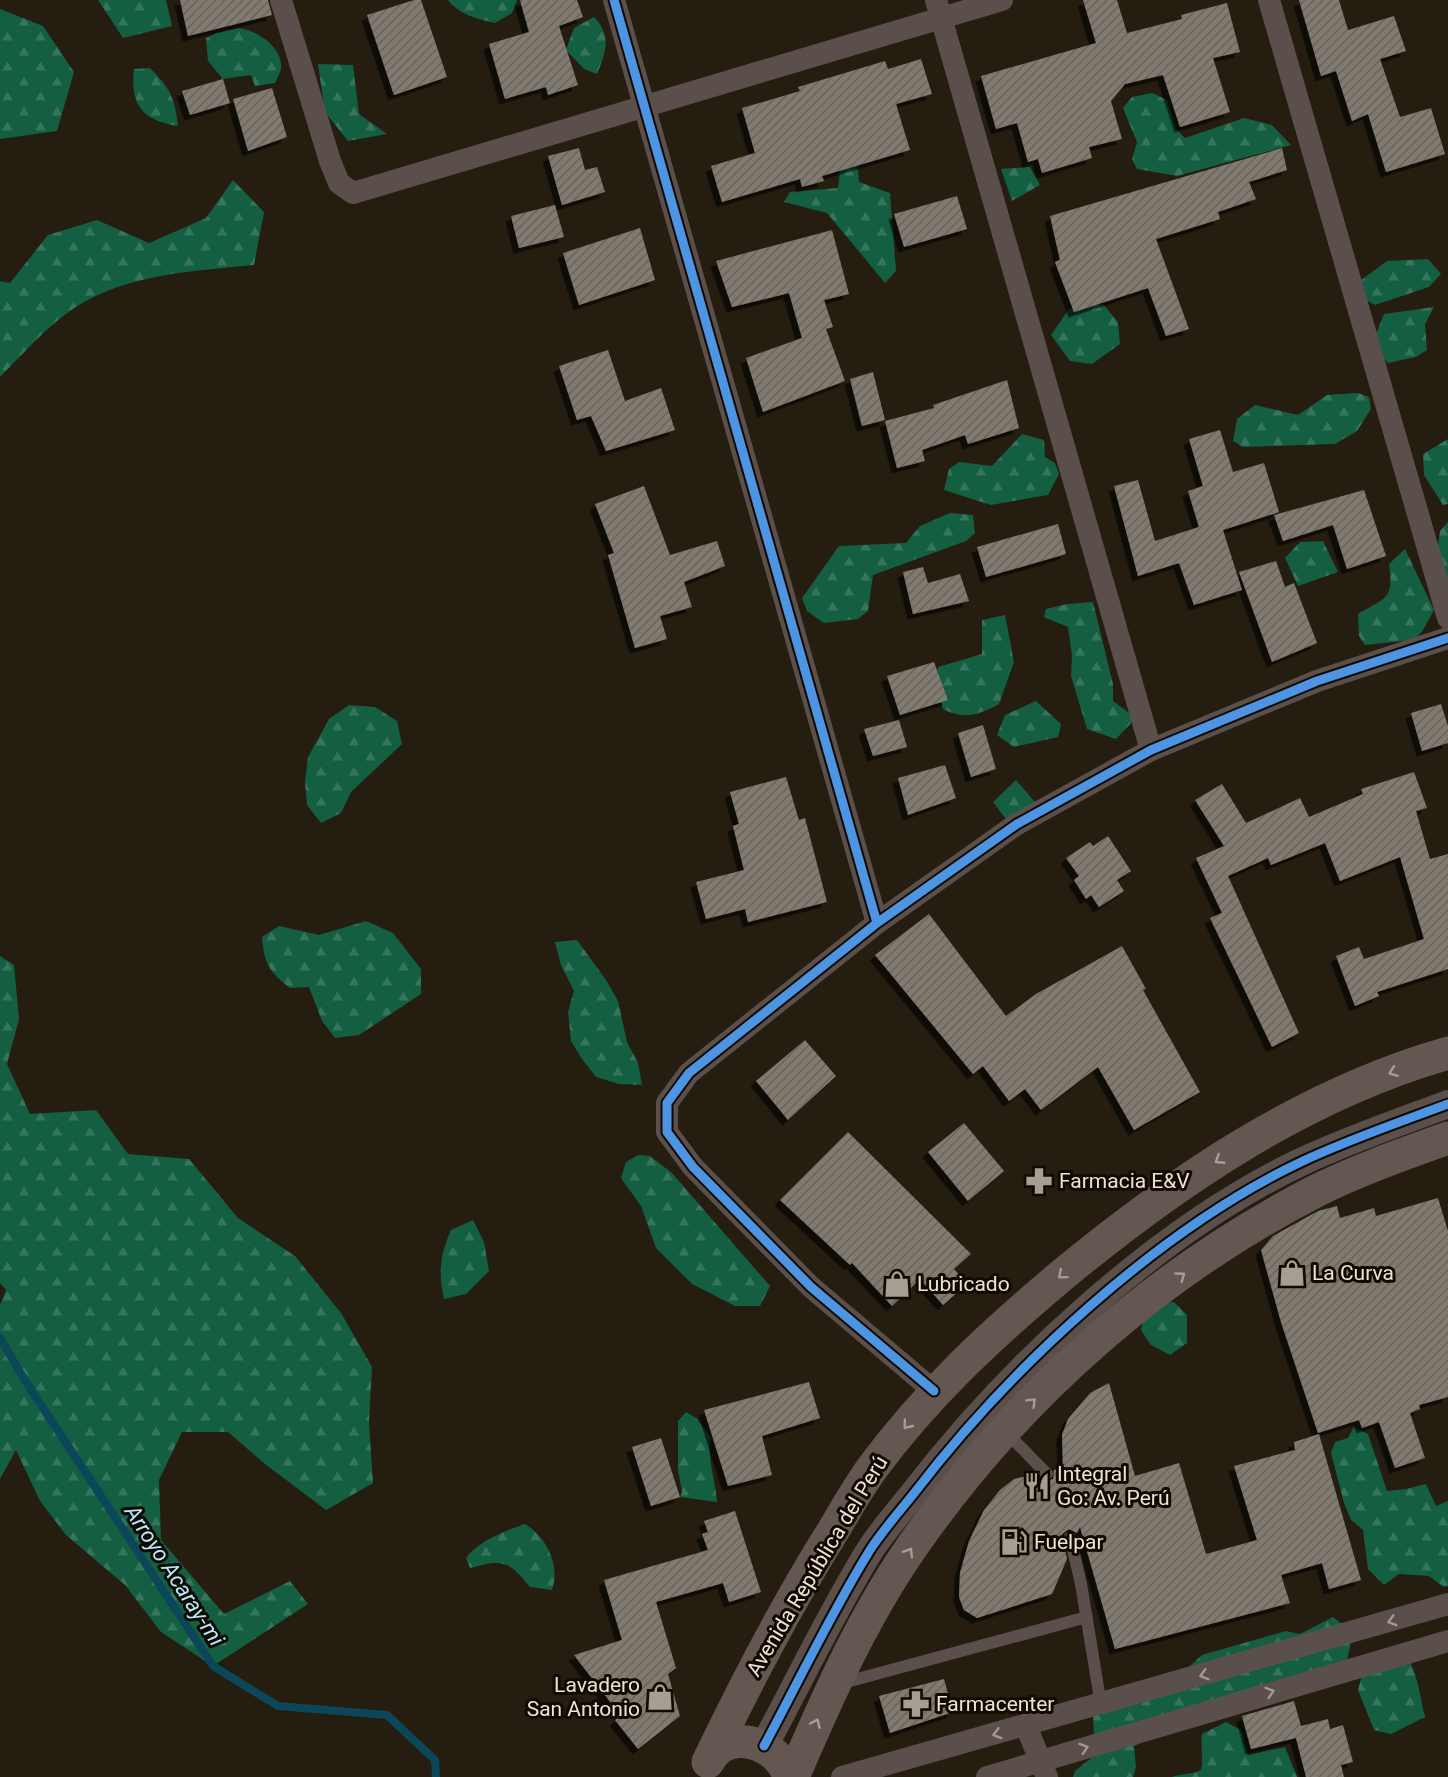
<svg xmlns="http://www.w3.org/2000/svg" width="1448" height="1777" font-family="Roboto,sans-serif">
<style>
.forest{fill:url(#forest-firs)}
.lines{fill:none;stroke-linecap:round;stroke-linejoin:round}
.stream{stroke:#0b4759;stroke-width:8}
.building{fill:url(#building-hatch);filter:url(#shadow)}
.service{stroke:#5b4f4c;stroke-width:12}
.minor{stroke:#5b4f4c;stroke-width:22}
.tertiary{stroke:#5b4f4c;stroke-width:28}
.trunk{stroke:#645650;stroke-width:33}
.cycleway-casing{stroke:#100a03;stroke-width:13}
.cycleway{stroke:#4d94e3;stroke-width:9}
.oneway{stroke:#a89c93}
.oneway2{stroke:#a49991}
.labels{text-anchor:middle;stroke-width:6;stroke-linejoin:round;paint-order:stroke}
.poi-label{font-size:21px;fill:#ece3d6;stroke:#100a03;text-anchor:start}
.street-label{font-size:21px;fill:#ece3d6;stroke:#100a03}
.water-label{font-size:22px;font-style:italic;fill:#b8eafe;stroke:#100a03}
</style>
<defs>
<pattern id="forest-firs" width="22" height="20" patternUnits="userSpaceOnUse" patternTransform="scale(1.5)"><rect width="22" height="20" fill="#145e42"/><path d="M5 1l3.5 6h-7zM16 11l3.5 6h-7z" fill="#36755d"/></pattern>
<pattern id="building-hatch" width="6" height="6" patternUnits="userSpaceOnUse" patternTransform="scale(1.5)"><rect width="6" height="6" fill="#807a6f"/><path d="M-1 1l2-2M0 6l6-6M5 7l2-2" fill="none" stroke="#69645c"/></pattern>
<filter id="shadow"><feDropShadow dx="-5.5" dy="5.5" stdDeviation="0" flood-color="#0009"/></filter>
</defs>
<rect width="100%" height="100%" fill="#241d10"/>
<path class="forest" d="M98,0H166L172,26L123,38Z
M448,0H516L517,1L512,13L495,23C478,19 459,15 448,0Z
M0,9L43,26L74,72L57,131L0,139Z
M594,17C612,36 606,52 597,74L584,69L566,50L574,28Z
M239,28C257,30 284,48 281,69C280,73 277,79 275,83L255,86L251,75L223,79L208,61L206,38L217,33Z
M318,64L353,65L359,114L387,134L348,141L325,112Z
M150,68C170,88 175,98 178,126C142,120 130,105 134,69Z
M1152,93L1167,100L1176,129L1185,138L1244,118L1272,125L1291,145L1177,176L1137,169L1132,159L1137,142L1123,108L1132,97Z
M857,160L859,182L890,193L896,271L885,283L827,213L784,202L790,192L838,188L841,161Z
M1030,167L1040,185L1012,201L1001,169Z
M233,180L264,212L254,265C197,271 137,273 86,301C53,319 26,351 0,377V281L10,283L48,235L97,220L149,243L206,218Z
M1428,259L1441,274L1429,287L1375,305L1360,297V281L1387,261Z
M1103,304L1118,322L1120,344L1092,364L1070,361L1051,335L1069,309Z
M1434,307L1425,324L1427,350L1416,357L1388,363L1372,344L1384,314Z
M1358,393L1369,397L1371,409L1357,431L1335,444L1243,447L1233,441L1237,419L1255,405L1298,415L1327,395Z
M1022,434L1044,440L1045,457L1055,463L1059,474L1048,495L991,505L944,490L949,469L959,462L992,466Z
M1448,439V504L1443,505L1424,475L1423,454Z
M950,513L973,515L975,533L966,541L873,575L868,611L858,619L824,623L807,611L802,598L839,546L906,543L920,526Z
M1448,522V580L1435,568L1440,531Z
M1323,541L1338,572L1298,586L1285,558L1300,542Z
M1405,549L1434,610L1422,632L1413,640L1365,645L1359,636L1358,614C1386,597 1394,600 1389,564Z
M1093,602L1113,684V701L1136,718L1116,739L1087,729L1071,676L1072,656L1068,627L1044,617L1046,609L1067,604Z
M1005,615L1014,662L999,704C979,715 964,720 943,709L936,688L938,667L982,654V620Z
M1036,701L1061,724L1058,737L1014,747L997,735L1005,715Z
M349,705L375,707L397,721L402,744L351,792L341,813L321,823L307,805L305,782L308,757L329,719Z
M1016,780L1035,802L1006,819L993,802Z
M366,921L393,933L421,969V994L359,1035L335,1038L322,1021L309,987L290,988C269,972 264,963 262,937L279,926L319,935Z
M577,940L606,980L618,1001L627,1042L638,1063L642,1085L619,1084L596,1077L582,1059L571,1041L568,1012L574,991L561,965L555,942Z
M0,956L14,965L19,1019L7,1064L30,1114L96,1110L128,1154L189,1159L238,1218L295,1256L341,1313L372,1367L369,1423L373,1483L326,1510L265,1464L228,1432H182L159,1480L161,1540L224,1614L290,1581L308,1604L213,1666L161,1632L125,1585L66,1535L40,1501L16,1450L0,1479V1305L6,1290L0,1283Z
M638,1155L650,1156L672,1173L770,1286L760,1306H735L692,1284L656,1248L641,1206L621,1178L626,1162Z
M473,1220L484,1242L489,1271L466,1294L444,1299C438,1273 440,1255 451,1230Z
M1174,1302L1187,1315V1343L1170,1355L1151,1345L1141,1330C1145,1309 1152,1303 1174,1302Z
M686,1412L696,1418L711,1437C706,1454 716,1483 717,1502L680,1497L682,1492L678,1470V1421Z
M1354,1427L1368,1434L1387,1491L1406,1489L1426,1484L1436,1506L1448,1501V1586L1444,1587L1429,1576L1399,1574L1384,1585L1368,1569L1363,1530L1351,1520L1344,1503L1331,1453L1335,1442L1348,1438Z
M525,1524C546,1537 561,1565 552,1590L530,1587C508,1560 503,1559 470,1568L466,1558C478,1541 505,1531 525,1524Z
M1333,1617L1353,1633L1345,1669L1193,1719L1134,1746L1136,1767L1133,1777H1073L1075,1771L1095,1755L1093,1714L1177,1678L1202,1655L1286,1631L1300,1634Z
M1410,1662C1419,1680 1420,1698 1425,1717L1391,1734L1374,1730L1358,1690L1362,1675Z
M1226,1722L1241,1730L1248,1755L1285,1747L1297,1777H1172C1182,1773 1192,1775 1201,1770C1204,1758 1200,1747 1202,1734Z"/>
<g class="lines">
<path class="stream" d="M0,1338L24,1379L213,1666L278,1706L387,1715L435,1760L436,1777"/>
</g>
<path class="building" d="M180,0H268L272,15L188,36Z
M414,0H421L447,77L394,95L367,15Z
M520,0H577L583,17L559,26L578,85L548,95L546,87L505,99L489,44L529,32Z
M1083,0H1117L1127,33L1182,19L1181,15L1227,3L1240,52L1213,58L1230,112L1180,127L1163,75L1125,84L1111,101L1122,139L1089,147L1092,158L1042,173L1038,159L1028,162L1017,123L996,129L981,76L1096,43Z
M1299,0H1339L1348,30L1394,16L1406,51L1380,59L1400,117L1431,108L1445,154L1386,172L1368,114L1352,121L1336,71L1321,76Z
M921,59L932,94L896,104L910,150L822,176L824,181L802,187L800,179L722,202L711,166L755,153L742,108L800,91L798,87L885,61L888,69Z
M223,79L230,103L190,115L182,91Z
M272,88L287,137L248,151L233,99Z
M579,148L585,170L597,167L605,192L562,205L548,156Z
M1282,148L1287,170L1249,182L1256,199L1218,212L1220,219L1156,239L1189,329L1166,336L1148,288L1074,312L1055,262L1060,260L1050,216Z
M957,196L967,229L904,247L894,214Z
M555,205L564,237L519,248L511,216Z
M640,228L655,280L579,305L563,253Z
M832,230L849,294L824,300L833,327L826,329L845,381L763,412L746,358L802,338L789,293L732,307L716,261Z
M608,350L625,401L661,388L675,430L606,451L591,416L577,420L559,366Z
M873,372L885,420L862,426L850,379Z
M1007,380L1019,428L968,444L965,435L922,450L925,461L897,468L885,421L934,408L933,405Z
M1220,430L1233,472L1264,463L1279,512L1223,530L1242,590L1194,605L1179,563L1138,576L1114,486L1138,480L1155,541L1199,527L1188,491L1203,486L1189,439Z
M644,486L670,555L717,541L725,566L684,582L692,607L660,616L667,639L635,648L608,555L614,553L595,504Z
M1364,490L1386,556L1347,569L1333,525L1283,541L1274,515Z
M1058,524L1066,554L986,577L977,547Z
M1276,561L1285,587L1294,583L1317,643L1272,662L1239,572Z
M923,567L928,583L960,574L969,601L913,614L903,572Z
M934,662L948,700L900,715L887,676Z
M1441,704L1448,726V743L1422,751L1411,713Z
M899,720L907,747L873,756L864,729Z
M983,725L996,769L971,777L958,733Z
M945,765L956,798L908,815L898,778Z
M1414,772L1427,808L1416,811L1430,859L1448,854V969L1377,992L1379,996L1355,1006L1336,956L1359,947L1364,959L1424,939L1400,857L1340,881L1325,843L1271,865L1268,858L1228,876L1299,1033L1272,1047L1210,918L1222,913L1196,858L1224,846L1195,800L1222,784L1246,823L1300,798L1309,817L1363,794L1361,789Z
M786,777L799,820L805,818L827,902L748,922L745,909L706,919L696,882L744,870L733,826L739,824L730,792Z
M1108,836L1131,871L1117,880L1124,891L1099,907L1091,895L1086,899L1074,880L1079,876L1066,858L1090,842L1093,846Z
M929,914L1006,1016L1036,994L1122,946L1146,989L1143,990L1200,1092L1134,1130L1098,1067L1041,1110L1025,1089L1009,1101L983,1066L973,1074L875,955Z
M805,1040L836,1076L788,1120L756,1081Z
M964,1123L1004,1171L968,1201L928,1152Z
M848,1132L971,1254L954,1269L967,1284L943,1305L920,1279L892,1306L852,1263L850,1265L780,1200Z
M1438,1198L1448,1231V1397L1419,1405L1420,1409L1410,1413L1425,1458L1395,1468L1379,1422L1362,1428L1359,1420L1318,1433L1281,1322L1261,1250L1273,1236L1318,1211L1337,1206L1340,1218L1374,1208L1376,1216Z
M809,1382L820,1418L762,1436L772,1475L728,1486L704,1410Z
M1109,1383L1135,1476L1179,1463L1206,1554L1257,1540L1234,1466L1295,1450L1294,1442L1319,1434L1361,1580L1329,1589L1322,1563L1281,1575L1290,1603L1115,1649L1080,1527L1077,1533L1069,1529L1062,1534L1067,1559L1052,1594L977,1618L964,1610L959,1597L960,1573L969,1541L984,1510L1000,1490L1014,1479L1036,1474L1044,1482L1053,1479L1054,1470L1063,1468L1062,1435L1068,1419L1090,1393Z
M661,1438L680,1497L651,1506L632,1447Z
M735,1511L761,1592L729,1602L723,1583L656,1602L676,1668L668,1674L680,1716L638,1749L615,1720L621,1716L574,1655L622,1640L604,1580L708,1550L702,1534L708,1532L704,1521Z
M944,1679L953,1712L890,1733L879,1696Z
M1294,1701L1301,1726L1328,1719L1330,1729L1343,1725L1353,1762L1341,1765L1344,1777H1306L1296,1738L1251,1749L1242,1716Z"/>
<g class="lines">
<path class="service" d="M1005,1431L1047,1474
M1070,1537L1081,1584L1101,1705
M839,1684L1087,1617"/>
<path class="minor" d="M281,0L330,161L339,183L353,193L1002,0
M614,0L877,923
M936,0L1151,750
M1269,0L1448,618
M934,1391L811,1287L693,1167L667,1132V1103L689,1073L877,923L1017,824L1151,750L1317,681L1448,638
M1026,1726L1047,1777
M842,1777L1448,1604
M987,1777L1448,1641"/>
<path class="tertiary" d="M764,1746C799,1681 831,1613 870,1550C883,1530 900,1511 915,1492C1011,1367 1159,1229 1303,1161C1350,1139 1400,1122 1448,1104"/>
<path class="trunk" d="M710,1758C746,1683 784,1610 828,1539C843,1515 856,1490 873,1467C927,1394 992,1334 1061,1276C1176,1181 1304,1094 1448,1053
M708,1762C726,1725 780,1743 789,1777
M793,1777C829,1693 867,1608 921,1534C1022,1392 1160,1271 1316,1191C1358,1170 1404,1154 1448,1138"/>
<defs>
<path id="cycleway" d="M614,0L877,923
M934,1391L811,1287L693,1167L667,1132V1103L689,1073L877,923L1017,824L1151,750L1317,681L1448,638
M764,1746C799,1681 831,1613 870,1550C883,1530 900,1511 915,1492C1011,1367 1159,1229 1303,1161C1350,1139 1400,1122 1448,1104"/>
</defs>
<use href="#cycleway" class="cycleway-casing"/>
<use href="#cycleway" class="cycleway"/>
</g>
<defs><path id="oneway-chevron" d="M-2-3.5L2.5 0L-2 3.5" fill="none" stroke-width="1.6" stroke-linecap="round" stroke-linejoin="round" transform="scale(1.5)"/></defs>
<g class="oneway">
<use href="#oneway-chevron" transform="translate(1393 1072) rotate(160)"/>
<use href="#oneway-chevron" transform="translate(1219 1160) rotate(147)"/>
<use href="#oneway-chevron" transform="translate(1062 1275) rotate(140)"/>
<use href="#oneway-chevron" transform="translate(1181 1276) rotate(-36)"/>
<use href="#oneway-chevron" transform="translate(1032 1402) rotate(-45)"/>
<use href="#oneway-chevron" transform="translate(907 1425) rotate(129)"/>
<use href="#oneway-chevron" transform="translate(909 1552) rotate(-59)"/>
<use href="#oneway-chevron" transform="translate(816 1723) rotate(-66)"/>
</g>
<g class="oneway2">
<use href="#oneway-chevron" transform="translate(1392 1621) rotate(164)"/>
<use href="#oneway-chevron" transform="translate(1204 1675) rotate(164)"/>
<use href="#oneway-chevron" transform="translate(1270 1692) rotate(-17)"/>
<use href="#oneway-chevron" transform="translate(997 1734) rotate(164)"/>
<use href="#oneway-chevron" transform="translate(1084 1748) rotate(-18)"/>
</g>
<defs>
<symbol id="pharmacy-bare" viewBox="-9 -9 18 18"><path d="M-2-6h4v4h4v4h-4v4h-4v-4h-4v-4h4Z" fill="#a69e91" stroke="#100a03" stroke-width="2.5" paint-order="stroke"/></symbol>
<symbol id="shop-bare" viewBox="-9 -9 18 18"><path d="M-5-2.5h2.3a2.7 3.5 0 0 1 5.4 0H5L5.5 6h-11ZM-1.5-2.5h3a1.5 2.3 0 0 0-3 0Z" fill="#a69e91" stroke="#100a03" stroke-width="2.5" paint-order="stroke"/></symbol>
<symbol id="restaurant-bare" viewBox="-9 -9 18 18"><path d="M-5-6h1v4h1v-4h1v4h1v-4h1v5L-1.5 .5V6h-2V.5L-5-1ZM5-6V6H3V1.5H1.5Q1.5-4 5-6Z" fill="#a69e91" stroke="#100a03" stroke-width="2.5" paint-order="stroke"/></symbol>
<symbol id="fuel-bare" viewBox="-9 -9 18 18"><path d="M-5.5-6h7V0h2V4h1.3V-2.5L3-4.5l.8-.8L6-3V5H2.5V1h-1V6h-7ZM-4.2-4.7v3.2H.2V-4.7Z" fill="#a69e91" stroke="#100a03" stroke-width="2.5" paint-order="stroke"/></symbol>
</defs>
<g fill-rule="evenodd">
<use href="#pharmacy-bare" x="1020" y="1162" width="38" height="38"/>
<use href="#shop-bare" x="1273" y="1254" width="38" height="38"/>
<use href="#shop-bare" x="878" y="1265" width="38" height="38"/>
<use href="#restaurant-bare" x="1018" y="1467" width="38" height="38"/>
<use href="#fuel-bare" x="995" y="1523" width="38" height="38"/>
<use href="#shop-bare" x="641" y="1678" width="38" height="38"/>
<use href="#pharmacy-bare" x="897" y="1685" width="38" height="38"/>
</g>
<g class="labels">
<g class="poi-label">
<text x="1059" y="1188">Farmacia E&amp;V</text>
<text x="1312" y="1280">La Curva</text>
<text x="917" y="1291">Lubricado</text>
<text x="1057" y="1481">Integral<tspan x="1057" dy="24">Go: Av. Perú</tspan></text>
<text x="1034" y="1549">Fuelpar</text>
<text x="640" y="1692" text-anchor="end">Lavadero<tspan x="640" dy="24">San Antonio</tspan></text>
<text x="936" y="1711">Farmacenter</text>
</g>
<g class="street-label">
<text transform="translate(817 1566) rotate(-59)" y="7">Avenida República del Perú</text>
</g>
<g class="water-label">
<text transform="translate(175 1575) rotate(57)" y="8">Arroyo Acaray-mi</text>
</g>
</g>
</svg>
